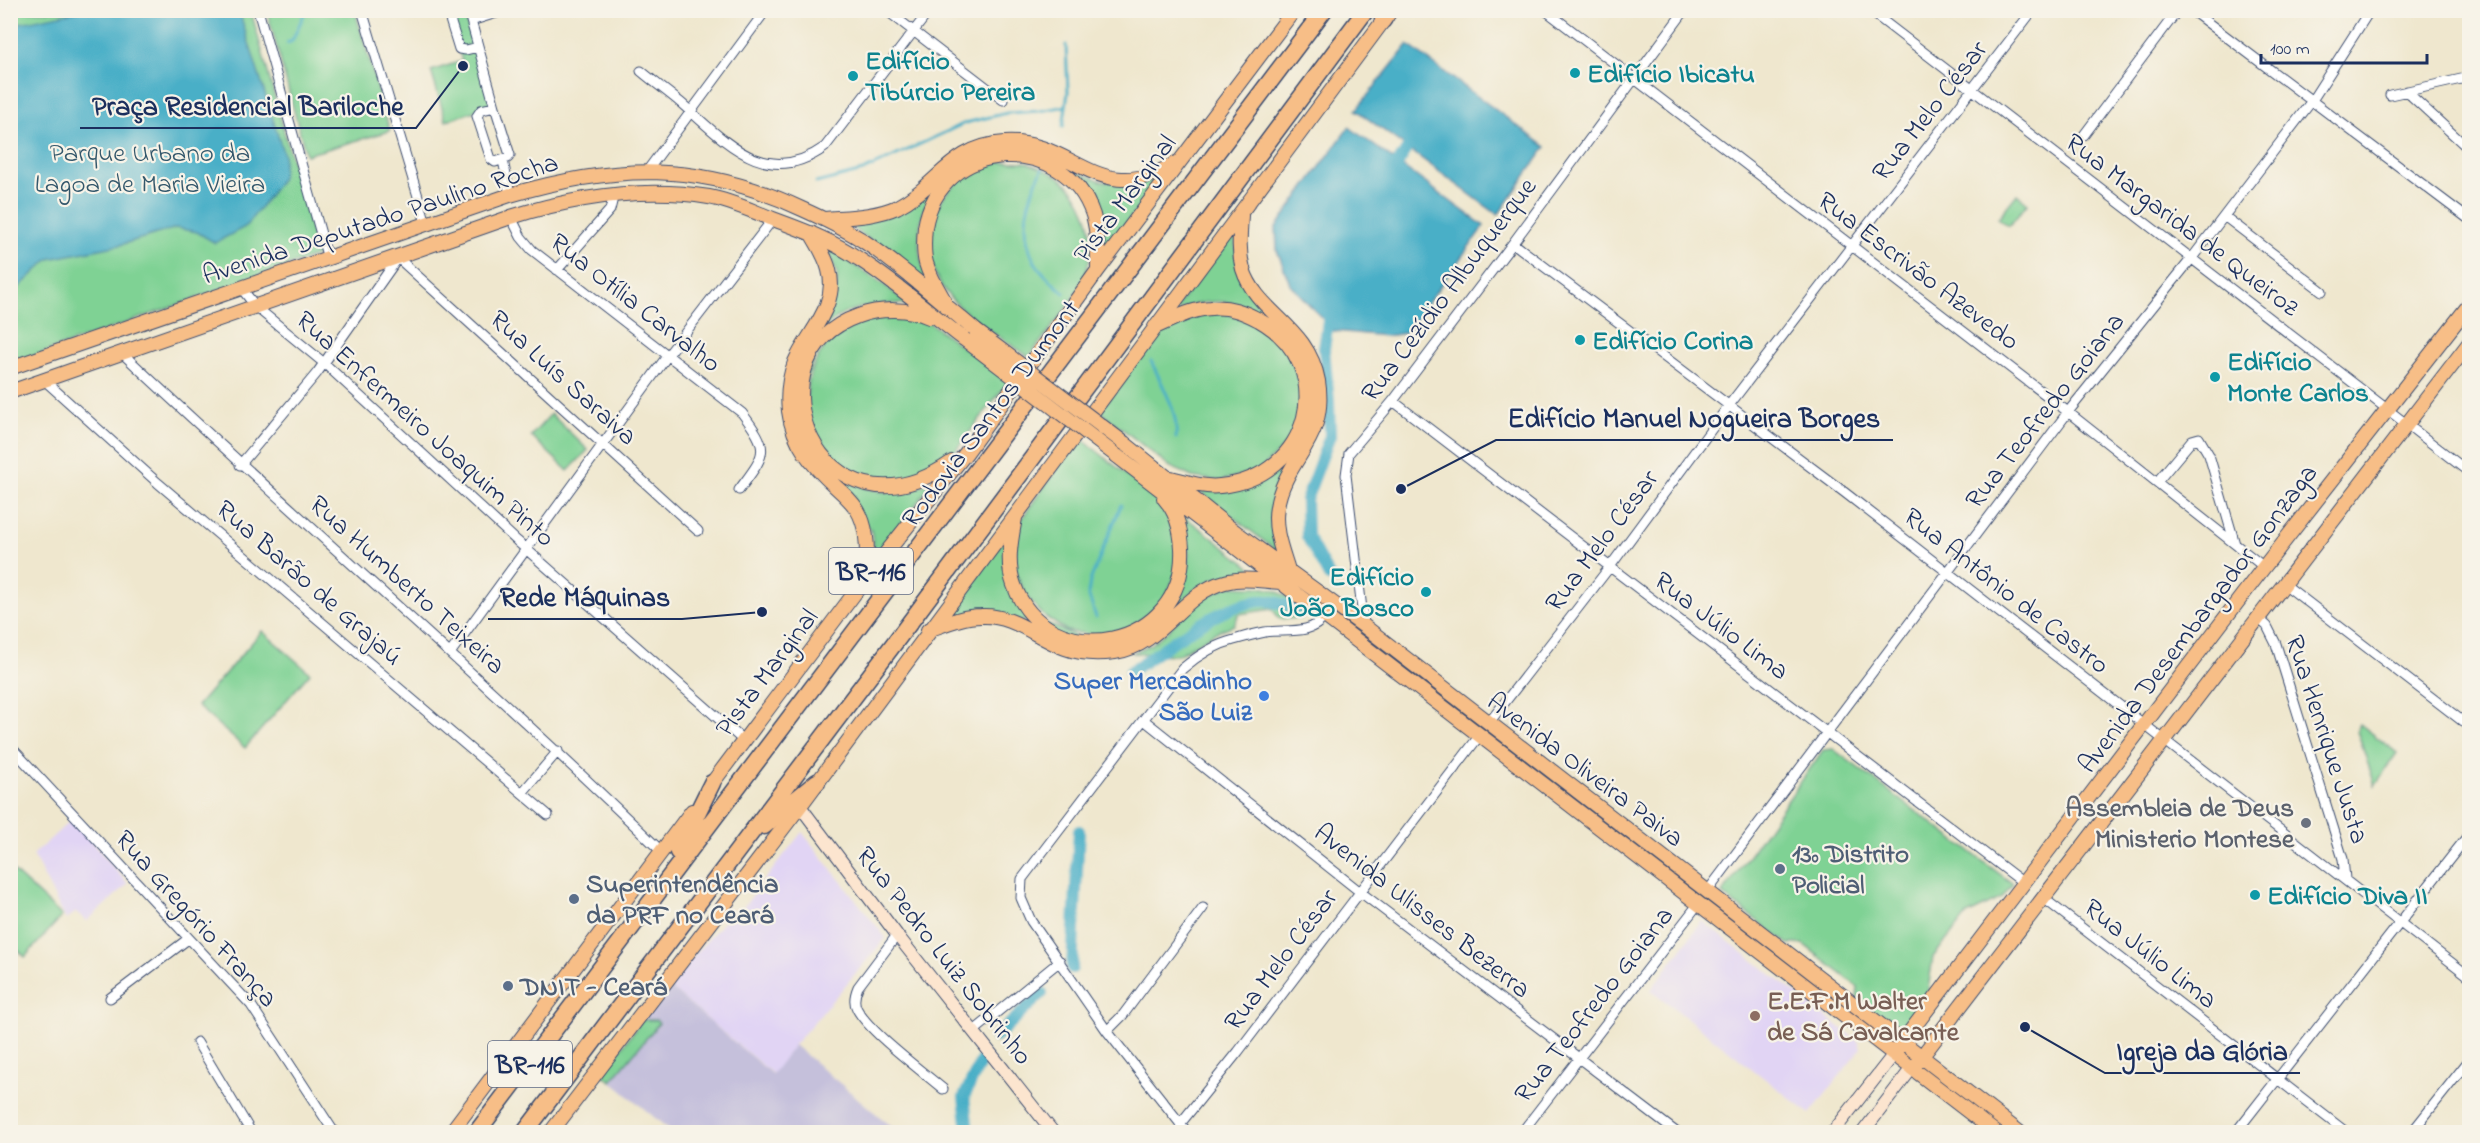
<svg xmlns="http://www.w3.org/2000/svg" width="2480" height="1143" font-family="'Indie Flower',sans-serif">
<style>
.built{fill:#e1d4f4}
.industrial{fill:#c5c0db}
.green{fill:#7fd294;stroke:#4d8079;stroke-width:1.5}
.water{fill:#48afc7;stroke:#326f92;stroke-width:1.5}
.lines{fill:none;stroke-linecap:round;stroke-linejoin:round}
.stream{stroke:#48afc7;stroke-width:3}
.canal{stroke:#48afc7;stroke-width:12}
.street-casing{stroke:#3b4b6f;stroke-width:11}
.secondary-casing{stroke:#3b4b6f;stroke-width:14}
.primary-casing{stroke:#3b4b6f;stroke-width:16}
.highway-casing{stroke:#3b4b6f;stroke-width:19}
.street{stroke:#fff;stroke-width:9}
.secondary{stroke:#fce5cf;stroke-width:12}
.primary{stroke:#f7be87;stroke-width:14}
.highway{stroke:#f7be87;stroke-width:16}
.primary-bridge-casing{stroke:#3b4b6f;stroke-width:16;stroke-linecap:butt}
.primary-bridge{stroke:#f7be87;stroke-width:14}
.culture-dot{fill:#0f9aa8;stroke:#f7f3e8;stroke-width:2}
.shop-dot{fill:#3f7fe0;stroke:#f7f3e8;stroke-width:2}
.worship-dot{fill:#6b7280;stroke:#f7f3e8;stroke-width:2}
.service-dot{fill:#5c6f8a;stroke:#f7f3e8;stroke-width:2}
.education-dot{fill:#8d6e63;stroke:#f7f3e8;stroke-width:2}
.labels{text-anchor:middle;stroke-width:4.5;stroke-linejoin:round;paint-order:stroke}
.shield{fill:#f7f3e8;stroke:#5d6a87;stroke-width:1.5}
.shield-label{font-size:26px;font-weight:bold;fill:#1b2f5e}
.culture-label{font-size:27px;font-weight:bold;fill:#0d838f;stroke:#f7f3e8;text-anchor:start}
.street-label{font-size:27px;fill:#1b2f5e;stroke:#f7f3e8}
.park-label{font-size:27px;fill:#34586c;stroke:#f7f3e8}
.shop-label{font-size:27px;font-weight:bold;fill:#366cbe;stroke:#f7f3e8;text-anchor:end}
.worship-label{font-size:27px;font-weight:bold;fill:#5b616d;stroke:#f7f3e8;text-anchor:end}
.service-label{font-size:27px;font-weight:bold;fill:#4e5e75;stroke:#f7f3e8;text-anchor:start}
.education-label{font-size:27px;font-weight:bold;fill:#785e54;stroke:#f7f3e8;text-anchor:start}
.leader{fill:none;stroke:#1b2f5e;stroke-width:2}
.callout-dot{fill:#1b2f5e;stroke:#f7f3e8;stroke-width:2}
.callout-label{font-size:28px;text-anchor:middle;font-weight:bold;fill:#1b2f5e;stroke:#f7f3e8;stroke-width:4.5;stroke-linejoin:round;paint-order:stroke}
</style>
<rect width="100%" height="100%" fill="#f7f3e8"/>
<filter id="ink" filterUnits="userSpaceOnUse"><feTurbulence type="fractalNoise" baseFrequency=".0167" numOctaves="2"/><feDisplacementMap in="SourceGraphic" scale="12" xChannelSelector="R" yChannelSelector="G"/><feConvolveMatrix kernelMatrix="1 2 1 2 8 2 1 2 1" color-interpolation-filters="sRGB"/></filter>
<filter id="wash" filterUnits="userSpaceOnUse"><feTurbulence type="fractalNoise" baseFrequency=".008" numOctaves="4" result="noise"/><feDisplacementMap in="SourceGraphic" scale="24" xChannelSelector="R" yChannelSelector="G"/><feGaussianBlur stdDeviation="1.35" result="paint"/><feColorMatrix in="noise" values="0 0 0 0 0 0 0 0 0 0 0 0 0 0 0 0 0 1.4 0 .05"/><feComposite in="paint" operator="in"/></filter>
<g filter="url(#wash)">
<rect width="100%" height="100%" fill="#efe7ce"/>
<path class="built" d="M72,819L128,884L87,921L76,912L66,920L33,855Z
M802,832L886,938L794,1045L773,1074L668,986L731,913L738,914Z
M1702,921L1859,1042L1861,1048L1810,1114L1651,990Z"/>
<path class="industrial" d="M668,986L772,1074L794,1045L898,1132H672L602,1074Z"/>
<path class="green" d="M10,11H251L318,255L11,364Z
M267,11H355L390,131L306,155Z
M447,11H463L492,105L446,121L431,71L462,61Z
M1004,146L1037,149L1085,175L1102,181L1130,184L1164,174L1100,258C1105,236 1101,211 1088,192C1026,98 884,170 927,281L845,222C870,220 894,216 915,201C924,194 931,185 938,178C957,159 978,150 1004,146Z
M1026,162C1037,167 1054,172 1063,180C1074,189 1081,201 1086,214C1108,269 1059,316 1029,357C1001,337 959,314 941,285C913,237 936,185 985,165C996,160 1014,162 1026,162Z
M2017,194L2028,203L2009,226L1998,218Z
M1237,227C1232,256 1240,287 1262,307C1271,315 1282,321 1290,331C1306,349 1315,374 1315,399C1315,419 1305,442 1294,459C1289,466 1282,473 1278,481C1267,504 1269,529 1278,552L1197,489C1206,490 1215,492 1224,491C1245,490 1267,480 1282,466C1340,409 1307,310 1225,302C1207,300 1189,305 1172,313Z
M827,247L883,284L908,304C882,302 840,306 823,331C817,340 815,355 811,366C807,378 797,396 797,409C797,449 839,483 874,490C894,495 914,489 933,482L872,562L874,547L871,530L808,450L793,410L796,370L837,288V274Z
M1215,311L1259,323L1287,350L1301,385L1300,413L1290,440L1260,470L1220,481L1192,477L1169,466L1100,411L1152,339L1172,324Z
M892,314L919,318L931,324L1009,381L952,455C944,463 935,467 925,471C919,474 911,480 904,481C899,482 892,480 886,480C799,475 778,365 853,323C863,317 880,316 892,314Z
M551,414L588,450L568,471L531,436Z
M1079,437L1161,502L1173,524L1179,550L1175,576L1164,600L1130,628L1094,635L1067,631L1044,616L1027,597L1016,572L1015,542L1020,521Z
M1180,513L1262,576L1236,574L1213,579L1194,590L1148,633L1118,646L1078,647L1026,621L943,619L1005,538L1029,616L1099,646L1162,617L1174,604L1189,564L1188,545Z
M1229,586C1269,587 1274,586 1308,610L1301,618L1280,619L1272,609L1239,614L1234,625L1214,633L1178,655L1132,653L1151,644L1169,630L1195,602Z
M262,631L310,673L245,748L197,706Z
M2360,724L2397,753L2375,785L2357,731Z
M1833,749L2013,884L2002,898L1967,915L1933,957L1927,996L1902,1029L1894,1030L1857,997L1858,987L1803,944H1788L1722,894L1823,750Z
M10,868L62,916L25,957L11,943Z
M642,1020H656L659,1023L611,1081L602,1074Z"/>
<path class="water" d="M79,11H239L284,155L282,178L264,203L245,227L215,243L197,232L176,228L120,245L49,259L11,295V25Z
M1408,45L1546,147L1498,215L1356,110Z
M1349,127L1484,226L1406,333L1386,336L1334,331L1290,284L1277,250L1276,227Z"/>
<g class="lines">
<path class="stream" d="M287,43L292,41L306,10
M1063,127L1068,92L1066,45
M1043,168C1028,196 1018,231 1035,262C1041,273 1055,284 1064,293
M816,183L863,171L965,123L1007,113L1040,111L1066,106
M1151,361C1162,385 1179,412 1176,438
M1096,617L1088,594L1090,581L1121,505"/>
<path class="canal" d="M1390,176L1416,135
M1329,576L1307,536L1306,500L1330,436L1329,401L1324,349L1330,308
M1130,672C1164,649 1223,601 1264,601C1275,601 1286,605 1296,609
M1072,968L1079,831
M996,1037L1042,993
M968,1132L964,1097L982,1059"/>
</g>
</g>
<g filter="url(#ink)">
<g class="lines">
<defs>
<path id="street" d="M258,10L328,259
M362,10L426,223
M447,10L459,49L466,50L478,47
M468,10L495,107
M886,10L1003,100
M1545,10L2068,412L2264,567
M1869,10L2470,473
M2191,10L2470,220
M471,21L506,10
M641,71C654,82 668,92 681,103C724,140 765,190 825,147L930,10
M2406,91L2470,150
M2390,95L2470,77
M495,107L510,155L508,158L495,162L491,159L477,116L481,110Z
M2084,135L2178,10
M503,160L510,195
M647,171L766,10
M2224,216L2322,291
M511,217L521,237L532,250L742,413C771,451 766,453 739,490
M1513,243L1844,492L2470,977
M557,270L610,210L612,202L608,194
M242,289L256,307L324,363L517,541L744,741
M122,353C300,521 486,681 662,852
M44,380L158,483L548,815
M1393,401L2025,884
M240,465L317,373L398,258L698,531
M2157,482L2192,440L2199,438L2209,455L2235,544
M2283,583L2470,727
M2257,617L2267,626L2276,644L2343,859L2345,879
M1364,626L1346,475L1349,453L1393,401L1513,243L1685,10
M451,652L668,355L773,219
M1144,720L1359,891L1676,1132
M1488,724L1609,568L1730,404L2033,10
M10,746L251,1005L334,1132
M522,793L558,751
M1707,892L2068,412L2192,258L2311,102L2370,10
M2042,897L2346,1132
M897,935L858,987C855,994 853,1002 857,1009C869,1032 922,1071 943,1089
M110,998L188,939
M974,1031L1060,961
M1107,1031L1123,1015L1203,908
M197,1042L251,1132
M1180,1124L1238,1052L1480,735
M1187,1132L1107,1031L1031,921L1021,898L1022,879L1182,669C1197,656 1214,645 1234,640C1244,637 1255,634 1265,632C1286,629 1311,636 1325,616
M1522,1132L1699,903
M2236,1132L2470,833
M2412,1132L2470,1059"/>
<path id="secondary" d="M800,806L897,935L1053,1132
M1833,1132L1894,1054
M1863,1132L1912,1068"/>
<path id="primary" d="M1241,215C1240,233 1238,251 1243,269C1257,314 1308,325 1318,381C1328,442 1285,457 1277,507C1273,529 1282,550 1288,570
M825,219C848,217 875,217 897,207C938,186 951,146 1005,143C1075,139 1097,211 1178,162
M811,233C818,245 826,257 829,270C839,306 808,332 795,362C789,378 787,394 789,411C793,444 813,466 836,487C845,495 855,504 860,515C869,535 867,556 866,578
M944,300C937,288 930,277 926,263C923,252 924,238 925,227C940,138 1065,131 1093,215C1098,233 1098,252 1098,270
M929,317C908,308 880,308 858,316C741,357 820,554 952,462
M1155,327C1173,319 1192,309 1211,308C1229,306 1244,312 1259,320C1340,366 1311,478 1220,486C1204,488 1187,482 1171,478
M10,368L510,195C615,164 700,161 802,209C822,218 843,228 862,240C902,267 939,300 976,331
M10,392L511,217C575,197 641,186 709,197C731,201 752,211 773,219C803,230 833,241 859,259C896,283 930,313 964,339
M1124,443L1230,528L1364,626L2019,1132
M1117,456L1995,1132
M1015,518C1011,540 1006,563 1014,585C1047,676 1187,649 1182,548C1181,530 1177,512 1164,498
M928,630C945,624 963,616 981,616C1013,614 1037,638 1065,648C1081,654 1099,654 1115,652C1163,645 1181,593 1225,582C1243,577 1262,581 1280,582
M707,790L866,578L966,453L1098,270L1294,10
M1897,1049L2264,567L2470,304
M1916,1064L2470,342
M451,1132L692,811
M551,1132L800,806L1389,13"/>
<path id="highway" d="M1383,20L1388,10
M764,826L817,782
M678,852L712,783
M477,1132L1324,10
M525,1132L899,637L1366,10"/>
</defs>
<use href="#street" class="street-casing"/>
<use href="#secondary" class="secondary-casing"/>
<use href="#primary" class="primary-casing"/>
<use href="#highway" class="highway-casing"/>
<use href="#street" class="street"/>
<use href="#secondary" class="secondary"/>
<use href="#primary" class="primary"/>
<use href="#highway" class="highway"/>
<defs>
<path id="primary-bridge" d="M976,331L1124,443
M964,339L1117,456"/>
</defs>
<use href="#primary-bridge" class="primary-bridge-casing"/>
<use href="#primary-bridge" class="primary-bridge"/>
</g>
</g>
<g class="culture-dot">
<circle cx="1575" cy="73" r="6"/>
<circle cx="853" cy="76" r="6"/>
<circle cx="1580" cy="340" r="6"/>
<circle cx="2215" cy="377" r="6"/>
<circle cx="1426" cy="592" r="6"/>
<circle cx="2255" cy="895" r="6"/>
</g>
<circle class="shop-dot" cx="1264" cy="696" r="6"/>
<circle class="worship-dot" cx="2306" cy="823" r="6"/>
<g class="service-dot">
<circle cx="1780" cy="869" r="6"/>
<circle cx="574" cy="899" r="6"/>
<circle cx="508" cy="986" r="6"/>
</g>
<circle class="education-dot" cx="1755" cy="1016" r="6"/>
<g class="labels">
<g class="shield">
<rect x="829" y="548" width="84" height="46" rx="4.5"/>
<rect x="488" y="1041" width="84" height="46" rx="4.5"/>
</g>
<g class="shield-label">
<text x="871" y="580">BR-116</text>
<text x="530" y="1073">BR-116</text>
</g>
<g class="culture-label">
<text x="865" y="69">Edifício<tspan x="865" dy="31">Tibúrcio Pereira</tspan></text>
<text x="1587" y="82">Edifício Ibicatu</text>
<text x="1592" y="349">Edifício Corina</text>
<text x="2227" y="370">Edifício<tspan x="2227" dy="31">Monte Carlos</tspan></text>
<text x="1414" y="585" text-anchor="end">Edifício<tspan x="1414" dy="31">João Bosco</tspan></text>
<text x="2267" y="904">Edifício Diva II</text>
</g>
<g class="street-label">
<text transform="translate(1929 110) rotate(-52)" y="9">Rua Melo César</text>
<text transform="translate(1124 198) rotate(-53)" y="9">Pista Marginal</text>
<text transform="translate(380 218) rotate(-18)" y="9">Avenida Deputado Paulino Rocha</text>
<text transform="translate(2183 224) rotate(37)" y="9">Rua Margarida de Queiroz</text>
<text transform="translate(1919 270) rotate(37)" y="9">Rua Escrivão Azevedo</text>
<text transform="translate(1448 289) rotate(-53)" y="9">Rua Cezídio Albuquerque</text>
<text transform="translate(636 302) rotate(38)" y="9">Rua Otília Carvalho</text>
<text transform="translate(564 377) rotate(42)" y="9">Rua Luís Saraiva</text>
<text transform="translate(2044 410) rotate(-52)" y="9">Rua Teofredo Goiana</text>
<text transform="translate(990 413) rotate(-53)" y="9">Rodovia Santos Dumont</text>
<text transform="translate(426 428) rotate(42)" y="9">Rua Enfermeiro Joaquim Pinto</text>
<text transform="translate(1601 540) rotate(-53)" y="9">Rua Melo César</text>
<text transform="translate(310 582) rotate(41)" y="9">Rua Barão de Grajaú</text>
<text transform="translate(408 584) rotate(42)" y="9">Rua Humberto Teixeira</text>
<text transform="translate(2007 590) rotate(38)" y="9">Rua Antônio de Castro</text>
<text transform="translate(2197 618) rotate(-53)" y="9">Avenida Desembargador Gonzaga</text>
<text transform="translate(1722 625) rotate(37)" y="9">Rua Júlio Lima</text>
<text transform="translate(766 672) rotate(-53)" y="9">Pista Marginal</text>
<text transform="translate(2328 739) rotate(72)" y="9">Rua Henrique Justa</text>
<text transform="translate(1586 769) rotate(37)" y="9">Avenida Oliveira Paiva</text>
<text transform="translate(1423 910) rotate(38)" y="9">Avenida Ulisses Bezerra</text>
<text transform="translate(197 918) rotate(48)" y="9">Rua Gregório França</text>
<text transform="translate(2151 953) rotate(38)" y="9">Rua Júlio Lima</text>
<text transform="translate(945 955) rotate(52)" y="9">Rua Pedro Luiz Sobrinho</text>
<text transform="translate(1280 959) rotate(-53)" y="9">Rua Melo César</text>
<text transform="translate(1593 1004) rotate(-52)" y="9">Rua Teofredo Goiana</text>
</g>
<g class="park-label">
<text x="150" y="161">Parque Urbano da<tspan x="150" dy="31">Lagoa de Maria Vieira</tspan></text>
</g>
<g class="shop-label">
<text x="1252" y="689">Super Mercadinho<tspan x="1252" dy="31">São Luiz</tspan></text>
</g>
<g class="worship-label">
<text x="2294" y="816">Assembleia de Deus<tspan x="2294" dy="31">Ministerio Montese</tspan></text>
</g>
<g class="service-label">
<text x="1792" y="862">13º Distrito<tspan x="1792" dy="31">Policial</tspan></text>
<text x="586" y="892">Superintendência<tspan x="586" dy="31">da PRF no Ceará</tspan></text>
<text x="520" y="995">DNIT - Ceará</text>
</g>
<g class="education-label">
<text x="1767" y="1009">E.E.F.M Walter<tspan x="1767" dy="31">de Sá Cavalcante</tspan></text>
</g>
</g>
<path class="leader" d="M463 66L416 128H80M1401 489L1496 440H1893M762 612L682 619H488M2025 1027L2105 1073H2300"/>
<g class="callout-dot">
<circle cx="463" cy="66" r="6"/>
<circle cx="1401" cy="489" r="6"/>
<circle cx="762" cy="612" r="6"/>
<circle cx="2025" cy="1027" r="6"/>
</g>
<g class="callout-label">
<text x="248" y="115">Praça Residencial Bariloche</text>
<text x="1694" y="427">Edifício Manuel Nogueira Borges</text>
<text x="585" y="606">Rede Máquinas</text>
<text x="2202" y="1060">Igreja da Glória</text>
</g>
<rect width="2480" height="1143" fill="none" stroke="#f7f3e8" stroke-width="36"/>
<path d="M2261 54v9h166v-9" fill="none" stroke="#1b2f5e" stroke-width="3"/>
<text x="2270" y="54" font-size="18" fill="#1b2f5e" stroke="#f7f3e8" stroke-width="4.5" paint-order="stroke">100 m</text>
</svg>
